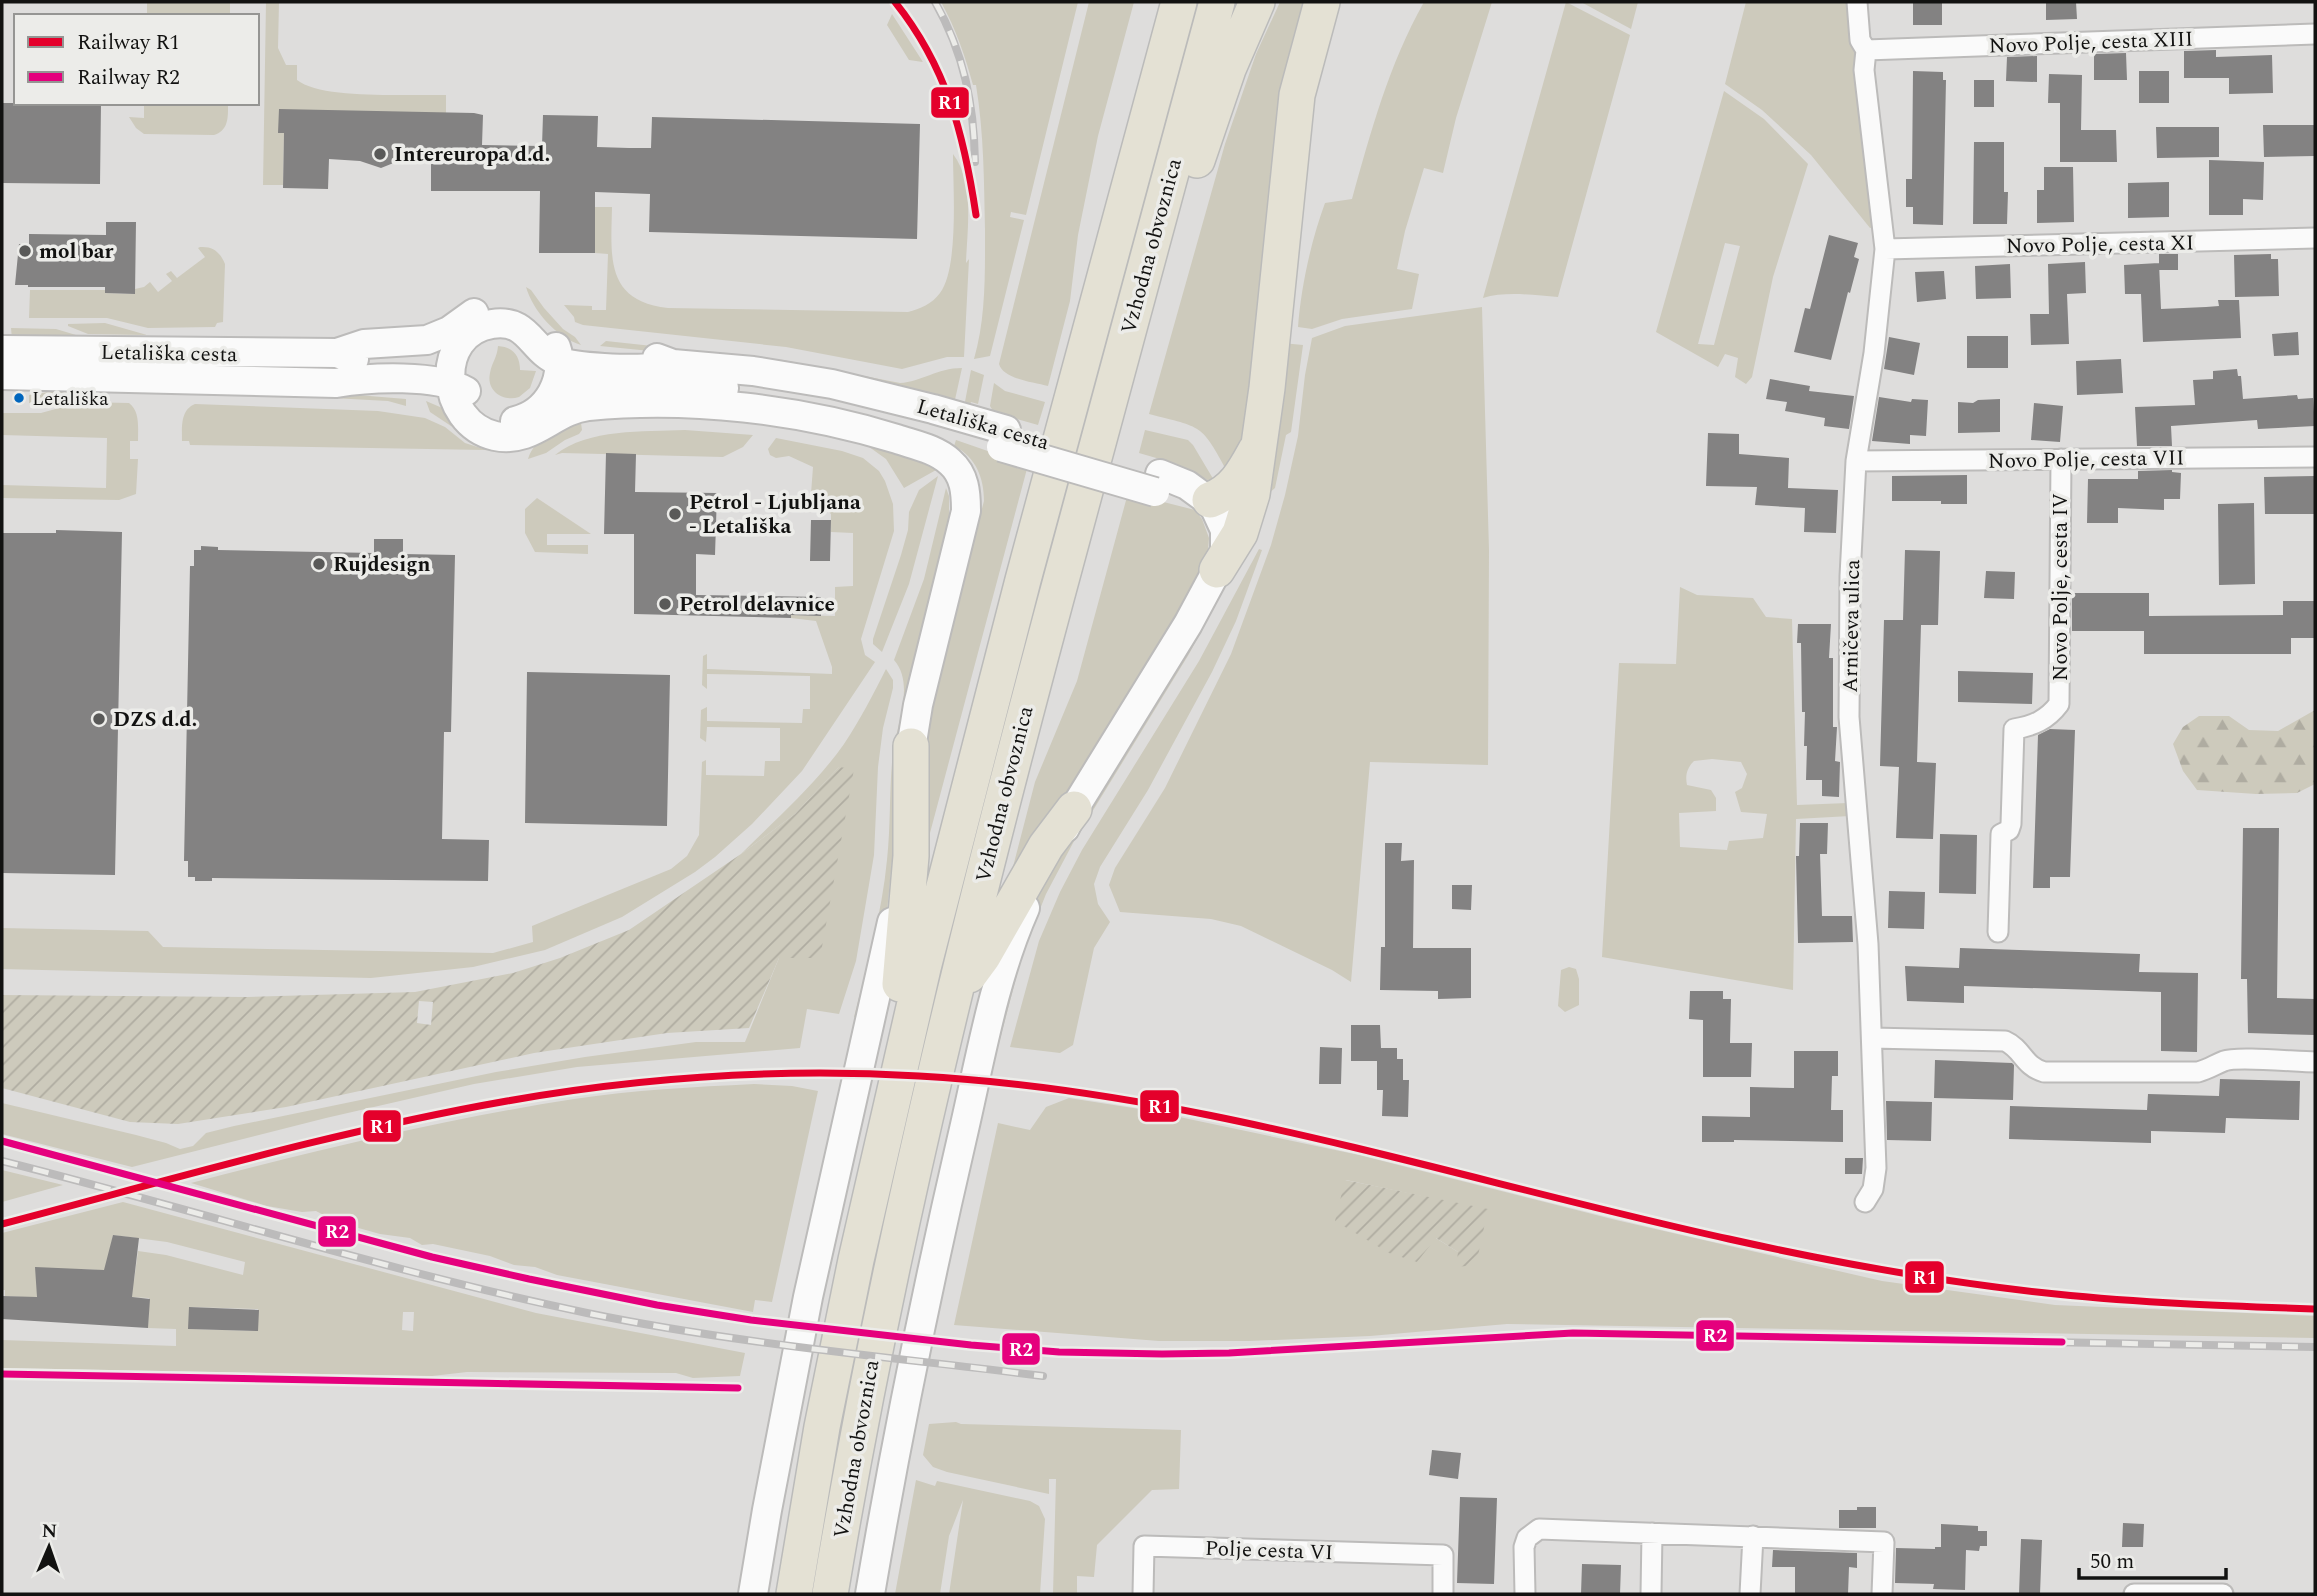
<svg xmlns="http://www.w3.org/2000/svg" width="2317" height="1596" font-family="Spectral,serif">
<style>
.grass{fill:#cdcabc;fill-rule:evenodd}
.forest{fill:url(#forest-firs)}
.garden{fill:url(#garden-furrows);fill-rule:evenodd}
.building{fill:#838282}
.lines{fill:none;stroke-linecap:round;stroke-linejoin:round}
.street-casing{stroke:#bcbbba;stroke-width:23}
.secondary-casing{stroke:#bcbbba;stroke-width:32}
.highway-casing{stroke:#bbbbba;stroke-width:38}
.street{stroke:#fafafa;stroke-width:19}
.secondary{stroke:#fafafa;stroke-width:28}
.highway{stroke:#e4e1d4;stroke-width:35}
.rail-casing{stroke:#bcbbbb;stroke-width:8}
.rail{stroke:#ecece9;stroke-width:5;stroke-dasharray:16;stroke-linecap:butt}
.secondary-bridge-casing{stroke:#bcbbba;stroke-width:32;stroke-linecap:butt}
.secondary-bridge{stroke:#fafafa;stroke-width:28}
.rail-1-casing{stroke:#ecece9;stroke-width:12}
.rail-2-casing{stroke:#ecece9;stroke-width:12}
.rail-1{stroke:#e4002b;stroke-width:7}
.rail-2{stroke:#e5007d;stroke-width:7}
.poi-dot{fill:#595958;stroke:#ecece9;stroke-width:2.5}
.bus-dot{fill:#0065bd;stroke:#ecece9;stroke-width:2.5}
.labels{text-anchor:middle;stroke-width:7;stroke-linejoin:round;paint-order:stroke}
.bus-label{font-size:19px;fill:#121211;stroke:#ecece9;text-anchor:start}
.street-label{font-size:21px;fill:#121211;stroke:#ecece9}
.poi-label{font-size:21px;font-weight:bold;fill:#121211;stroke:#ecece9;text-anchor:start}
.line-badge{stroke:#ecece9;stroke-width:2.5}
.badge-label{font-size:19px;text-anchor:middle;font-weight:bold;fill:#fff}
</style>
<defs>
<pattern id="forest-firs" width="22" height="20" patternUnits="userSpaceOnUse" patternTransform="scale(1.75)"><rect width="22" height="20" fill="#cdcabc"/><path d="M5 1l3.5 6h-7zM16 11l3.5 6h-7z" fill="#afaca1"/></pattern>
<pattern id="garden-furrows" width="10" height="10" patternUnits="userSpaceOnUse" patternTransform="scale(1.75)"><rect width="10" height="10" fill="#cdcabc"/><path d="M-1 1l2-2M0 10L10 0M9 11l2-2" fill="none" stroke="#afaca1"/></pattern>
</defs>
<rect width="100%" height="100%" fill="#dedddc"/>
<path class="grass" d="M147,2H230V16H147Z
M266,2H279L278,48L286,65H297V80C322,100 411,94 446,95V113L284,133L283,185H263Z
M941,2H1078L1026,215L1011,212L1010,217L1024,220L990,356L974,359C986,318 985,273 985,230C984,181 984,134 976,85H973C965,56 956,29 941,2Z
M1089,2H1134L1098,136L1078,235L1070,301L1048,386C1033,382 1003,379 999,364Z
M1280,2H1314L1248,432L1228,473C1201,423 1203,428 1149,414L1225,144L1256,54Z
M1424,2H1492L1456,118L1443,173L1424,168L1405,231L1397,269L1419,274L1412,309L1342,319L1312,329L1298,327C1301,287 1311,241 1325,203L1352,199C1371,131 1389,64 1424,2Z
M1566,2L1630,35L1558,297C1534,295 1505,291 1483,298Z
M1581,2H1638L1631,29Z
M1746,2H1851L1852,36L1859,73L1875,227L1870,228L1811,155L1762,110L1725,84Z
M892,14L923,62L909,60L887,25Z
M1724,91L1764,119L1808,164L1773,277L1752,377L1746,384L1735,377L1738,358L1725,354L1718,367L1656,332ZM1725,243L1740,246L1714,345L1698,344Z
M144,103H228C228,117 229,130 214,135L144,134L136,128L129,117L144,118Z
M953,154C975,183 967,229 966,263L969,259L964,357H947L902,369L786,347L583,325L575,322L574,317L564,305L592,306V310H606L608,254L595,253V207H612C611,257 605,301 668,308L908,312C920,309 932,304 940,293C959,268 953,187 953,154Z
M200,247C213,246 220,252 225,264L223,322L217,323L215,327L148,328L107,318H29L30,290H105V293L134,294L135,289L144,287L150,282L158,292L172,281L166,274L171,271L177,278L205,257L198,248Z
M526,287L531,290L544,308L563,329L575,337L581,345C556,337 533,311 526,287Z
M1482,307L1489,550L1488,765L1370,762L1351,982L1332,970L1241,926L1211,919L1120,912L1109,885L1115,868L1165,788L1231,654L1271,545L1285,495L1298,436L1305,375L1312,338L1345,326Z
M105,323L147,335L88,334L68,326V324Z
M11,328L56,329L86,338L12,339Z
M606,341L783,360L900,383C921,382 937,368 962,368L954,404L701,356L600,346Z
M1282,343L1303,345L1291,432L1286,435L1275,488L1268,494Z
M498,346C513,347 520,356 520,370L536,371L530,388L519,397C503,402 486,391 490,373C492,362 497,358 498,346Z
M971,370L984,375L978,404L971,402L969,408L964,407Z
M994,383L1005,391L1045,402L1038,425L1010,417L996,416L990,406Z
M75,388L130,392H77L45,401L29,403V395Z
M345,394L406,399V406L388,401L295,396Z
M426,401L447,410L472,440L430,412Z
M81,402L129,403C140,411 138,427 138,441H130V459H138L136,494L119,500L2,498V485L106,488L107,438L2,435V413H41Z
M195,404L378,411L425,418L445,427L465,443L487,450L190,445L189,441H182C182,428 180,410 195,404Z
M580,416L582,430L579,434L565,440L546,453L528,459C534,437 562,427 580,416Z
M685,430L753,435L743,447L723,457L562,453L555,455C589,428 643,432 685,430Z
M1145,430L1188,440L1193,445L1218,487L1206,479L1177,469V464L1139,453Z
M776,438L842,451L863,458L879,471L885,481L893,504L894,531L861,639L865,655L875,662L802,771L752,824L715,857L695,872L622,917L545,950L473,967L371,978L2,969V928L148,931L163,947L493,953L533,942L532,926L671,869L687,856L699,835L702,762L706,760V775L764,776L765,761H780V728L707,727L706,742L700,738L701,710L707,707V721L802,723L803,709H810V676L707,674V689L702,685L703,656L707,654V669L832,674V667L816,621L791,618V615L835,616V587L853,586V533L831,532V514L811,494L813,467L789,456L776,458L770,455L768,449Z
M956,440L1028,465L922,863L924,745L937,677L984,501C984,478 976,457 954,446Z
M865,444L929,463L936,470L904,488L886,459Z
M938,476L909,584L882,652L873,644V639L901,555L908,530L909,512L919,490Z
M946,488L949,496V524L896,773L892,861L887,911L860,1019L854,1017C867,965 882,913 887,860C891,824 889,788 893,752C897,724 915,684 894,660L924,579Z
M1128,493L1195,510L1202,519L1209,538L1207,563L1172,630L1008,886L1035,782L1077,681Z
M537,498L591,534H547V545H588V554L535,552L525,533V509Z
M1260,523L1189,654L1073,843L1046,894L1023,952L999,1043L990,1042L1025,923L1039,892Z
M1259,549L1262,550L1236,621L1212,672L1148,790L1100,867L1094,884L1098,904L1110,922L1094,948L1073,1045L1060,1053L1010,1047L1039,941L1060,892L1082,850L1199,661Z
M1680,587L1697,595L1753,598L1766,617L1792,619L1797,805L1848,803L1850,816L1796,819L1793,990L1602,957L1619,663L1676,664ZM1712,759L1741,762L1747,774L1742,788L1735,792L1741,812L1767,814L1763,838L1729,841L1727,850L1680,847L1679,813L1716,811V798L1711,790L1687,785C1685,775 1687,768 1694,761Z
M886,669L893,680V688L883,728L878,767L874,855L856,961L839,1014L807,1009L800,1048L577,1067L474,1084L326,1118L132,1167L2,1134V1103L136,1135L166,1143L180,1149L193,1146L206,1133L234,1126L496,1072L585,1057L696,1042H745L779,958L839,767L795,814L741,854C776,819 815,785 844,744C860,720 873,695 886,669Z
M1569,967L1576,969L1579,979V1005L1565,1012L1558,1006L1561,970Z
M754,1084L792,1086L818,1091L772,1302L755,1300L753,1312L557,1275L535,1267L514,1265L490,1256L433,1244L422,1245L410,1238L380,1234L337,1222L316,1211L302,1212L267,1206L191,1183C317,1150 445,1119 574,1099C633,1090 694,1087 754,1084Z
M1069,1098L1146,1110L1359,1155L1616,1220L1882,1281L2055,1305L2315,1316V1338L1507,1324L1370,1336L1249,1341H1159L954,1325L998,1123L1030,1130L1046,1107ZM1345,1181L1346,1180L1487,1210L1458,1252Z
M2,1170L63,1185L2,1202Z
M123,1202L536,1313L745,1353L740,1376L693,1378L676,1373L467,1372L432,1376L2,1368V1340L176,1346V1329L148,1328L149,1298L59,1293L58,1299L5,1296V1290H2V1233ZM113,1235L167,1242L245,1262L243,1275L166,1255L138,1251L134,1281L106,1278ZM79,1269L99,1270V1285L79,1284ZM190,1307L258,1309V1331L189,1329ZM403,1312H414L413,1331L402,1330Z
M956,1422L961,1424L1181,1430L1179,1489L1152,1490L1097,1545L1094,1577L1077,1576V1594H1053L1056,1479H1049V1494L947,1472L933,1467L923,1455L929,1424Z
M916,1480L935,1486L937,1481L1030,1501L1039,1506L1045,1519L1040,1594H949L963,1500L949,1536L940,1594H895Z"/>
<path class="forest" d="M2315,710V784L2297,793L2256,794L2197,790L2183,771L2173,744L2183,727L2199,716H2229L2249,730L2278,731Z"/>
<path class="garden" d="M839,767L854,769L820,958H779L749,1028L667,1033L534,1053L286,1107L178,1124L130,1122L2,1088V995L247,997L415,992L513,973L560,958L629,930L741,854L795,814ZM419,1001L433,1002L431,1025L417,1023Z
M1345,1180L1488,1209L1476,1265L1456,1267L1458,1252L1436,1238L1417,1262L1389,1253L1335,1221Z"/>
<path class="building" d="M1913,2H1942V25H1913Z
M2046,2H2076L2077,19L2046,20Z
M2216,50V57L2272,55L2273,93L2229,94V78H2184V51Z
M2126,53L2127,80H2094V54Z
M2037,56V82L2006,81L2007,57Z
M1913,71L1943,72V80H1946L1943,225L1913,224V207H1906V179H1912Z
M2139,71H2169V103H2139Z
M2049,74L2082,75L2081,130H2116L2117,162H2060V103H2048Z
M1974,80H1994V107H1974Z
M2,103H101L100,184L2,183Z
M279,109L474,113L483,115L482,145L542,146L543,115L598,116L597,147L629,148H651L652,117L920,124L917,239L649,232L650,194L595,192V253H539L540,191H431V161L396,162L381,168L360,161L329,159L328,189L283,188L284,133H278Z
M2263,125H2315V156L2264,157Z
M2156,127H2219V157L2157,158Z
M1974,142H2004V192H2008L2007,224H1973Z
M2209,160L2264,162L2263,200L2243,199V215H2209Z
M2044,167H2073L2074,222L2037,223V190H2044Z
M2169,182V217L2128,218V183Z
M106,222H136L135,294L105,293V287H28V285H15L19,244H29V234L106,235Z
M1829,235L1858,243L1854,257L1859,259L1850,293L1848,292L1831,360L1794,352L1805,308L1810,309Z
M2159,254H2178V270H2159Z
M2271,254V259H2278L2279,296L2235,297L2234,255Z
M2085,262L2086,293L2067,294L2069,344L2031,345L2030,314H2049L2048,264Z
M2159,263L2161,309L2206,307L2219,306L2218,300H2239L2241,338L2143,342L2141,294H2125L2124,265Z
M2010,264L2011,298L1976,299L1975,266Z
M1944,271L1946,299L1917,302L1915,272Z
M2298,332L2299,355L2274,356L2272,334Z
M1967,336H2008V368H1967Z
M1889,337L1920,343L1914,375L1884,369Z
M2121,359L2123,393L2077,395L2076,361Z
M2237,369L2238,376H2241L2243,399L2297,395L2298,399L2313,398L2315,426L2258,429L2257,420L2171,426L2172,446H2137L2135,407L2195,405L2193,380L2213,379V371Z
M1770,379L1810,386L1809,391L1854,396L1849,429L1824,426L1825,418L1785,411L1787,402L1766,399Z
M1879,397L1911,402L1912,399L1928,400L1926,436L1910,435V444L1872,441Z
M2000,399V432L1958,433V402L1973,403L1978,400Z
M2034,403L2063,406L2060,442L2031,440Z
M1708,433L1739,434V454L1789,458L1788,488L1838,490L1836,533L1804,532L1805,508L1755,505L1757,487L1706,486Z
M606,453L636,454L635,492L717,493L715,555L696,554V595L821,597V616L791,615V618L634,614V534H604Z
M2172,470V472L2181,473L2180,499H2164V510L2118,508V523H2087L2088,479H2138V471Z
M1967,475V504H1941V501H1892V476Z
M2315,476V514H2265L2264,477Z
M2254,503L2255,584L2219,585L2218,504Z
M811,520H831L830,561H810Z
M56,530L122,532L115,875L2,873V533H56Z
M374,539H403V554L455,555L451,732H444L442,839L489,840L488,881L212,878V881H195V877H188V861H184L190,566H194V550H201V546L218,547V550L374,553Z
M1905,550L1940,551L1938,625H1921L1917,762L1936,763L1933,839L1896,838L1899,767L1880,766L1884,620H1903Z
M1986,571L2015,572L2014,599L1984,598Z
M2072,593H2149V616L2283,615V601H2315V638H2291V654H2144V631H2072Z
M1798,624H1831L1829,658H1833V727H1837L1835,761L1840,762L1839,797L1822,796V780H1806L1807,746H1804L1805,712H1802L1801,643H1797Z
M1958,671L2033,673L2032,704L1958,702Z
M527,672L670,675L667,826L525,823Z
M2050,729L2075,730L2070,877H2050V888H2033L2038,735Z
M1800,823H1828L1827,854H1820L1822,916H1852L1853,942L1798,943L1796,856H1799Z
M2243,828H2279L2277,998L2315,999V1035L2248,1033L2247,979H2241Z
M1940,834L1977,835L1976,894L1939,893Z
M1385,843H1402L1401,861L1414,860L1413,948H1471V998L1438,999V991L1380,990L1381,947H1385Z
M1452,885H1472L1471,910L1452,909Z
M1889,891L1925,892L1924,929L1888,928Z
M1960,948L2140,954L2139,972L2198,973L2197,1052L2161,1051V992L1964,986V1003L1907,1001L1905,966L1959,968Z
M1690,991H1723V999H1731L1730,1043H1752L1751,1077H1703V1020L1689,1019Z
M1351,1025H1380L1381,1048H1397V1059H1403V1080H1409L1408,1117L1382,1116L1383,1090H1377V1061H1351Z
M1320,1047L1342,1048L1341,1084H1319Z
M1794,1051H1838V1076H1832L1831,1110H1843V1142L1734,1140V1142H1702V1116L1750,1117V1087L1794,1088Z
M1935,1060L2012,1063L2014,1065L2013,1100L1934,1098Z
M2220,1079L2300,1081L2299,1120L2226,1118L2225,1133L2151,1131V1143L2009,1139L2010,1106L2147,1110L2148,1094L2219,1096Z
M1886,1101L1932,1102L1931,1141L1887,1140Z
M1845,1158H1863L1862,1174H1845Z
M113,1235L139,1238L132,1297L150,1299L148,1328L2,1319V1296L37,1297L35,1267L104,1270Z
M189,1307L259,1310L258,1331L188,1329Z
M1432,1450L1461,1453L1458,1479L1429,1475Z
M1460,1497L1497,1498L1494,1584L1457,1583Z
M1857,1507H1876V1528H1839V1510H1857Z
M2123,1523L2144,1524L2143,1547H2122Z
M1941,1524L1978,1526V1531H1987V1546H1980L1979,1551L1966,1550L1965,1590L1933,1589L1934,1584L1895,1583L1896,1548L1935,1549V1547H1941Z
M2021,1539L2042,1540L2040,1594H2019Z
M1773,1550L1857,1553V1568L1849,1567L1848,1594H1795V1567H1772Z
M1582,1564L1621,1565L1620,1594H1581Z"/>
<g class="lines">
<defs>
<path id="street" d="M1857,2L1860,40L1866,50
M1866,50L2315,34
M1885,249L2315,238
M1856,461L2315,457
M1998,932L2001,834L2009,830L2011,824L2014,729C2033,726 2047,720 2059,704L2061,459
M1872,1038L2005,1041C2023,1049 2023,1066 2044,1072H2198C2209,1069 2214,1065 2224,1061C2238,1056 2297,1062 2315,1062
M1865,1202L1873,1189L1876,1168L1868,944L1849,717L1850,576L1856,461L1874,353L1885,249L1864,70L1866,50
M1143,1594L1144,1546L1443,1555V1594
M1525,1594L1524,1547L1527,1538L1539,1529L1884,1542L1882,1594
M1651,1594L1652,1533
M1750,1594L1753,1536
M2134,1594H2223"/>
<path id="secondary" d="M2,350L337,353L354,359
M337,353L364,344L427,340L449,331L474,313
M657,358L673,364L753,371L832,384L933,409L1006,430
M673,364C666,365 659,368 652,368C633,370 574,368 558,361C531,351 529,318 492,324C433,333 439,423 495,436C533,444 553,410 588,406C690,396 800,409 897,439C915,445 936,449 950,462C965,475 966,493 966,511L918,705L908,767
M2,375L336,383C370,377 437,374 466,391
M551,397C594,372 675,384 724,388
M515,421C548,413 567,379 556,347
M1065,828L1074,809L1188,624L1217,570L1225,551V530L1213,504L1187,485L1160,474
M753,1594L767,1510L808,1297L892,922
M870,1594C896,1441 927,1289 962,1138C980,1061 993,980 1025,908"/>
<path id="highway" d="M1197,160L1228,69L1257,2
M1210,500C1234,491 1244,472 1256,450
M1217,570L1240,533L1252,494L1267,388L1297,95L1322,2
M969,975L983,956L1046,846L1074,809
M900,984L911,856V746
M794,1594L822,1427L856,1260L923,968L1023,580L1179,2
M830,1594C889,1239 977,890 1071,543C1119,362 1168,182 1217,2"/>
</defs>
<use href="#street" class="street-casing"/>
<use href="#secondary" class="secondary-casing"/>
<use href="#highway" class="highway-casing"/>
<use href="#street" class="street"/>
<use href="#secondary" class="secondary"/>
<use href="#highway" class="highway"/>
<defs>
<path id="rail" d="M895,2C947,67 964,135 976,215
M935,2C964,53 974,105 975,162
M2,1141L432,1257L529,1279L657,1305L751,1320L971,1345L1059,1352L1162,1354L1229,1353L1573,1333L2315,1347
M2,1161C197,1210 390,1272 587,1313C737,1344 891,1357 1043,1376
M2,1374L738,1388"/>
</defs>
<use href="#rail" class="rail-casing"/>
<use href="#rail" class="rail"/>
<defs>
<path id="secondary-bridge" d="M1001,447L1155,492"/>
</defs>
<use href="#secondary-bridge" class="secondary-bridge-casing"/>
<use href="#secondary-bridge" class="secondary-bridge"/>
<defs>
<path id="rail-1" d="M895,2C947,67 964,135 976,215
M2,1224C170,1180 336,1131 507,1101C643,1077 782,1068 919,1076C1196,1091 1460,1180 1729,1239C1837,1263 1946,1283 2056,1294C2142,1303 2229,1306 2315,1309"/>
<path id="rail-2" d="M2,1141L432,1257L529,1279L657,1305L751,1320L971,1345L1059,1352L1162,1354L1229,1353L1573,1333L2062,1342
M2,1374L738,1388"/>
</defs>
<use href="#rail-1" class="rail-1-casing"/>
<use href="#rail-2" class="rail-2-casing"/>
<use href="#rail-1" class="rail-1"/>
<use href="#rail-2" class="rail-2"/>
</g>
<g class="poi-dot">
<circle cx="380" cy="154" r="7"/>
<circle cx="25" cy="251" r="7"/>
<circle cx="675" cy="514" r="7"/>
<circle cx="319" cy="564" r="7"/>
<circle cx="665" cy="604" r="7"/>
<circle cx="99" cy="719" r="7"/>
</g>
<circle class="bus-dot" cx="19" cy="398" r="6"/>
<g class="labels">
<g class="bus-label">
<text x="32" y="405">Letališka</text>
</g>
<g class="street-label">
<text transform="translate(2091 42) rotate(-2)" y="7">Novo Polje, cesta XIII</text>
<text transform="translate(2100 244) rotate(-1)" y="7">Novo Polje, cesta XI</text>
<text transform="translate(1151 246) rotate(-75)" y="7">Vzhodna obvoznica</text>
<text transform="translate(169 353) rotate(1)" y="7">Letališka cesta</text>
<text transform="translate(983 424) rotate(16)" y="7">Letališka cesta</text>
<text transform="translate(2086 459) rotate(-1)" y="7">Novo Polje, cesta VII</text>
<text transform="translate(2060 587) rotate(-90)" y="7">Novo Polje, cesta IV</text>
<text transform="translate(1851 626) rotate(-89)" y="7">Arničeva ulica</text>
<text transform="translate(1004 794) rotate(-76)" y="7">Vzhodna obvoznica</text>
<text transform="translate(856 1449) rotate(-80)" y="7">Vzhodna obvoznica</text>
<text transform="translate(1269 1550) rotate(2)" y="7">Polje cesta VI</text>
</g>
<g class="poi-label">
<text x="394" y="161">Intereuropa d.d.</text>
<text x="39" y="258">mol bar</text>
<text x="689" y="509">Petrol - Ljubljana<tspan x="689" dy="24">- Letališka</tspan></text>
<text x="333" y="571">Rujdesign</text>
<text x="679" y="611">Petrol delavnice</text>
<text x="113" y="726">DZS d.d.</text>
</g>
</g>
<g class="line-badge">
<rect x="930" y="86" width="40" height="33" rx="7" fill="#e4002b"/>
<rect x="1139" y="1089" width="41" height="34" rx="7" fill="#e4002b"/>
<rect x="362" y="1109" width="40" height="34" rx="7" fill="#e4002b"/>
<rect x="317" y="1215" width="40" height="33" rx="7" fill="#e5007d"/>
<rect x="1904" y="1260" width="41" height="34" rx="7" fill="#e4002b"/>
<rect x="1695" y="1319" width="40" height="33" rx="7" fill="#e5007d"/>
<rect x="1001" y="1332" width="40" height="34" rx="7" fill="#e5007d"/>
</g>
<g class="badge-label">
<text x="950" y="109">R1</text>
<text x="1160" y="1113">R1</text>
<text x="382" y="1133">R1</text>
<text x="337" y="1238">R2</text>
<text x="1925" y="1284">R1</text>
<text x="1715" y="1342">R2</text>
<text x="1021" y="1356">R2</text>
</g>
<rect width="2317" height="1596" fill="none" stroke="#121211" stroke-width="7"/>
<rect x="14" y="14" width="245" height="91" fill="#ecece9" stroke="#959593" stroke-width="2"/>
<rect x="28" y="37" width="35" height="10" fill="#e4002b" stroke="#959593" stroke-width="2"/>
<text x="77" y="49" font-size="21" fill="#121211">Railway R1</text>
<rect x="28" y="72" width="35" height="10" fill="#e5007d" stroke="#959593" stroke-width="2"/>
<text x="77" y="84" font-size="21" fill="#121211">Railway R2</text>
<g transform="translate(49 1547) rotate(2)" stroke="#ecece9" stroke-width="5" paint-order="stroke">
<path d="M0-5L12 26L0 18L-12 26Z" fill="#121211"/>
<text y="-10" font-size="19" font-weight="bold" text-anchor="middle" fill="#121211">N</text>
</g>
<path d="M2079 1568v10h147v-10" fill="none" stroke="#121211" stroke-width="3.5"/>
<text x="2090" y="1568" font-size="21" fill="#121211" stroke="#ecece9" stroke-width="5" paint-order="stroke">50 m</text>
</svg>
